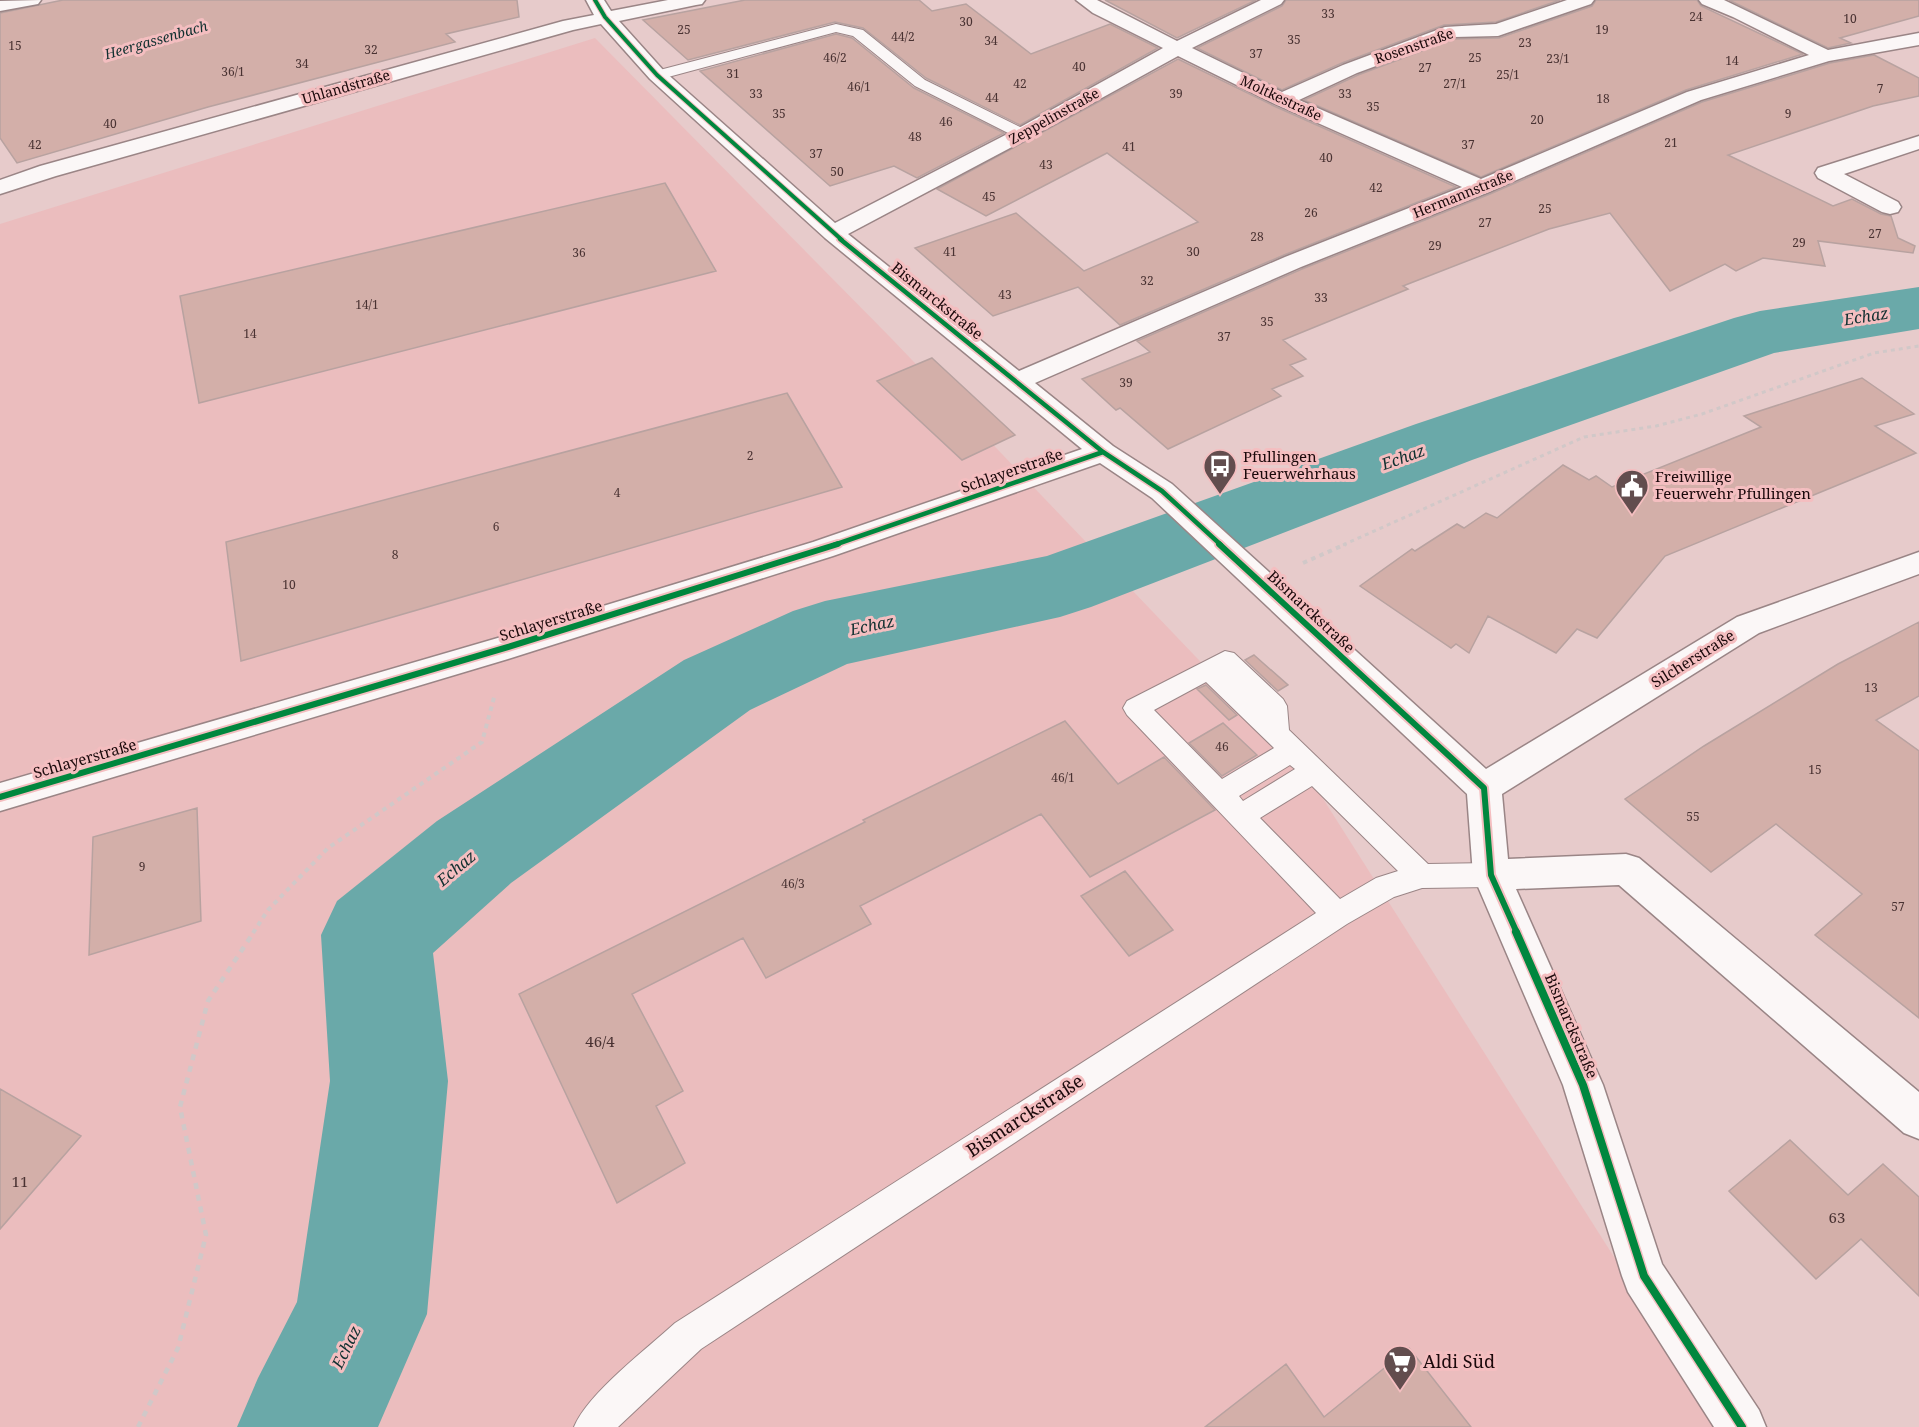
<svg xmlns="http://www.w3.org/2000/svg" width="1919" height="1427" font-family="'Noto Serif',serif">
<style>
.built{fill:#ebbdbe}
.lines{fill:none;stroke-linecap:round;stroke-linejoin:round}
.river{fill:#6aa9a9;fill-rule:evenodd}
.building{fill:#d3afa9;stroke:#b8a2a0;stroke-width:1.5}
.lane-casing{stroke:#9a8586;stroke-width:2}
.street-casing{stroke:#9a8586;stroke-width:3}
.path-far2{stroke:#d1c8c8;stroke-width:3;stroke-dasharray:4 4;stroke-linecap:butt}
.path-far1{stroke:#d1c8c8;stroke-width:4;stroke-dasharray:4.5 4.5;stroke-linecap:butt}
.path{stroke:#d1c8c8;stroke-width:4.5;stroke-dasharray:6 6;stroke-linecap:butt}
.lane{fill:#fbf7f7;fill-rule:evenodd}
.street{fill:#fbf7f7;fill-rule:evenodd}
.cycleway-far3-casing{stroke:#f4bec0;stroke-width:6}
.cycleway-far2-casing{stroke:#f4bec0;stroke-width:8}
.cycleway-far1-casing{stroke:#f4bec0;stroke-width:10}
.cycleway-casing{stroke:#f4bec0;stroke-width:11}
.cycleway-far3{stroke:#00873e;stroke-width:4}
.cycleway-far2{stroke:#00873e;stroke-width:4.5}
.cycleway-far1{stroke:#00873e;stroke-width:6}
.cycleway{stroke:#00873e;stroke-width:8}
.labels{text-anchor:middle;stroke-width:6;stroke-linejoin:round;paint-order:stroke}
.number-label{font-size:12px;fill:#493232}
.far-water-label{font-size:14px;font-style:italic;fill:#113030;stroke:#f4bec0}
.far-street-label{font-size:14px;fill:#1b090b;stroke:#f4bec0}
.street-label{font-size:15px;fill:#1b090b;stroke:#f4bec0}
.poi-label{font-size:15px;fill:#1b090b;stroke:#f4bec0;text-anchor:start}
.near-number-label{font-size:15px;fill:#493232}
.water-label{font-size:16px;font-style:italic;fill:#113030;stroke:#f4bec0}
.near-street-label{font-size:18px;fill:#1b090b;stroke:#f4bec0}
.near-poi-label{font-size:18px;fill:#1b090b;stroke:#f4bec0;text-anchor:start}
</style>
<rect width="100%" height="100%" fill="#e7cbcb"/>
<path class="built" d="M595,38L890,337L1306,772L1722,1427H0V224Z"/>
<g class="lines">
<path class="river" d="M1919,287V329L1774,353L1472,460L1091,607L1060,617L847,664L750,710L511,883L433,953L448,1081L427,1314L378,1427H237L258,1378L297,1302L330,1081L321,935L337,901L437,821L684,660L793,611L825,601L1047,556L1416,424L1734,318L1760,311Z"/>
</g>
<path class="building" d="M63,0H517L519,17L446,34L455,42L208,107L17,163L0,138V13Z
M745,0H919L932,11L966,4L1031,54L1110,24L1158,48L1020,125L926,78L863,28L835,22L688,60L643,20Z
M1105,0H1256L1177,38Z
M1286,0H1560L1496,22L1444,25L1342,63L1282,90L1197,48L1282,6Z
M1596,0H1697L1701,6L1803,54L1686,90L1481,177L1304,100L1358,75L1454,39L1499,38L1592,6Z
M1729,0H1919V16L1840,38L1851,43L1828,48Z
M836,34L852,38L914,88L1004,133L917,178L894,166L830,186L700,71Z
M1874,55L1919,78V96L1873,106L1728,155L1833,206L1852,199L1881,214L1891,216L1898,238L1915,246L1913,253L1818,241L1825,266L1763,258L1736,271L1725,264L1670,291L1610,213L1549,229L1403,286L1408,289L1283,340L1306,359L1290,365L1303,376L1272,389L1281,396L1168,449L1120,408L1116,410L1082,379L1150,352L1137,341L1302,269L1490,194L1702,102L1830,63Z
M1178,59L1274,106L1456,187L1284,255L1120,325L1078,287L993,316L915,248L1016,213L1084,271L1198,222L1107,153L986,216L937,189Z
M665,183L716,271L199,403L180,296Z
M932,358L1015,435L962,460L877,381Z
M1862,378L1914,414L1875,426L1916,453L1665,556L1597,638L1577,629L1556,653L1488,616L1469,653L1456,644L1451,648L1360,586L1412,549L1415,551L1457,524L1464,528L1486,513L1497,518L1563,465L1589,480L1596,476L1612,487L1761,427L1744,416Z
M787,393L842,487L241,661L226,542Z
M1919,622V696L1876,720L1919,751V1018L1815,935L1862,894L1776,824L1711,872L1625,799L1704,746L1838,664Z
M1254,655L1288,685L1278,691L1245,660Z
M1206,685L1237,715L1229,720L1197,689Z
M1065,721L1118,784L1164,757L1215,810L1090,877L1041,814L860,906L871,924L766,978L743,938L632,994L683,1091L656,1106L685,1163L617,1203L519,994L865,822L863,820Z
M1223,723L1257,755L1222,776L1189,743Z
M197,808L201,921L89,955L93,837Z
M1125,871L1173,930L1129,956L1081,896Z
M0,1089L81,1136L0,1229Z
M1790,1140L1848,1195L1883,1164L1919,1197V1296L1861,1239L1816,1279L1729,1191Z
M1409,1348L1471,1427H1205L1286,1364L1324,1417Z"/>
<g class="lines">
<defs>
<path id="lane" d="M836,24L863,30L925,80L1028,131L1030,134L1022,139L1016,137L915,86L853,36L836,32L657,80L649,75L652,72Z
M1225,651L1234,653L1283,699L1287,706L1289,730L1428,864L1491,863L1501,866L1505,875L1501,884L1491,887L1422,888L1394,897L1347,924L701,1349L618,1427H574C588,1393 647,1349 675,1323L1316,913L1127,715L1123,708L1127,701ZM1206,682L1274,748L1222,779L1154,710ZM1290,765L1295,769L1243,801L1239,796ZM1312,786L1398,871L1376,878L1340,899L1260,818Z"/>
<path id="street" d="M41,0L38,4L0,11V1Z
M586,0H604L611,11L668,0H705L702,4L696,5L619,21L664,71L835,223L1015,130L1163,48L1093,13L1076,0H1097L1177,41L1261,0H1284L1281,4L1192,48L1282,92L1343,65L1445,27L1496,24L1567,0H1594L1591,4L1498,36L1454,37L1357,73L1299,100L1481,179L1687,92L1809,55L1733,17L1702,4L1699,0H1724L1828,50L1919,33V45L1829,61L1701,100L1489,192L1301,267L1035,383L1113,446L1172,484L1486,769L1737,617L1919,552V574L1759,633L1502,794L1508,859L1626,854L1639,858L1919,1092V1139L1904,1133L1619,885L1516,889L1603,1085L1662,1264L1759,1410L1766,1427H1714L1628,1292L1622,1276L1563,1085L1473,875L1467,794L1152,498L1100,463L833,556L508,659L0,811V783L508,635L813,542L1082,449L825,238L650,79L601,24L573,30L56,176L0,194V180L40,166L563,21L594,15ZM1178,56L1275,104L1462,187L1285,257L1019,371L848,234L1029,138Z
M1919,136V149L1844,174L1898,202L1901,207L1898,212L1890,214L1882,212L1818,178L1815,173L1818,168Z"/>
</defs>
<use href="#lane" class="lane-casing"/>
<use href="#street" class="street-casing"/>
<path class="path-far2" d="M1343,545L1584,437L1656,426L1702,414L1874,353L1919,346"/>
<path class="path-far1" d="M1303,563L1346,544
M253,933L268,910L328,848L482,742L495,694"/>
<path class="path" d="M138,1427L178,1348L206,1235L180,1107L208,1001L254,932"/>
<use href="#lane" class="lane"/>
<use href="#street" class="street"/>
<defs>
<path id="cycleway-far3" d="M595,0L605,17L657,75L842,240"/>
<path id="cycleway-far2" d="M840,239L1103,452L1162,491L1221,545
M834,545L1103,452"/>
<path id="cycleway-far1" d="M1219,544L1484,788L1491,875L1517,933
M0,797L508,647L838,544"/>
<path id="cycleway" d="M1516,932L1583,1085L1644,1276L1742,1427"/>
</defs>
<use href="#cycleway-far3" class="cycleway-far3-casing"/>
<use href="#cycleway-far2" class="cycleway-far2-casing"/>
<use href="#cycleway-far1" class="cycleway-far1-casing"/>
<use href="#cycleway" class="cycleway-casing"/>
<use href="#cycleway-far3" class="cycleway-far3"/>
<use href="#cycleway-far2" class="cycleway-far2"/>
<use href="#cycleway-far1" class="cycleway-far1"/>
<use href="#cycleway" class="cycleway"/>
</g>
<defs>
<symbol id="bus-pin" viewBox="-11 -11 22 30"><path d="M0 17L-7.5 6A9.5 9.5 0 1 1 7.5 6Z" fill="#624d4e" stroke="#f4bec0"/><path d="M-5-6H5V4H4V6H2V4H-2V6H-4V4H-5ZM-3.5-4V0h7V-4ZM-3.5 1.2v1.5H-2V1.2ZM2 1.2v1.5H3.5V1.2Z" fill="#fff"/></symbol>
<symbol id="civic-pin" viewBox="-11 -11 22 30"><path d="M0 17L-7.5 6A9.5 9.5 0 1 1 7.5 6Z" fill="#624d4e" stroke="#f4bec0"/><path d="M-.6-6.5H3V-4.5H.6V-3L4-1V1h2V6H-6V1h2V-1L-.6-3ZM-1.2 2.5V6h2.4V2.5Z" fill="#fff"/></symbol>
<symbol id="supermarket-pin" viewBox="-11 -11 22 30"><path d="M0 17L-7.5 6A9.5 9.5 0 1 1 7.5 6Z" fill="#624d4e" stroke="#f4bec0"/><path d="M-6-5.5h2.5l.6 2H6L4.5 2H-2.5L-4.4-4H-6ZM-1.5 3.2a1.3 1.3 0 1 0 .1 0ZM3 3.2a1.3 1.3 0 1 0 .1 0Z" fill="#fff"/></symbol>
</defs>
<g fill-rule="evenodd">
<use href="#bus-pin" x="1201" y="447" width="38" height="52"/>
<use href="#civic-pin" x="1613" y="467" width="38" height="52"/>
<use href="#supermarket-pin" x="1381" y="1343" width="38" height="52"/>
</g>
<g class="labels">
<g class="number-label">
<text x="1328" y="18">33</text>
<text x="1696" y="21">24</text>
<text x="1850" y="23">10</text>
<text x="966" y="26">30</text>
<text x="684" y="34">25</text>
<text x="1602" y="34">19</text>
<text x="903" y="41">44/2</text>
<text x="1294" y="44">35</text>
<text x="991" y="45">34</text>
<text x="1525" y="47">23</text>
<text x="15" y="50">15</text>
<text x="371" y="54">32</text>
<text x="1256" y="58">37</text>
<text x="835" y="62">46/2</text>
<text x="1475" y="62">25</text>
<text x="1558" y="63">23/1</text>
<text x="1732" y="65">14</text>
<text x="302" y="68">34</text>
<text x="1079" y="71">40</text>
<text x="1425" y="72">27</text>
<text x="233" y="76">36/1</text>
<text x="733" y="78">31</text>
<text x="1508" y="79">25/1</text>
<text x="1020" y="88">42</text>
<text x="1455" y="88">27/1</text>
<text x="859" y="91">46/1</text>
<text x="1880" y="93">7</text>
<text x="756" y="98">33</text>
<text x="1176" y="98">39</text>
<text x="1345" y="98">33</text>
<text x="992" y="102">44</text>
<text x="1603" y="103">18</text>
<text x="1373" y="111">35</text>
<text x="779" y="118">35</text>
<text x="1788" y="118">9</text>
<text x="1537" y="124">20</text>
<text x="946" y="126">46</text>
<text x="110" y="128">40</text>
<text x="915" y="141">48</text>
<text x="1671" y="147">21</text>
<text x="35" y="149">42</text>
<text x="1468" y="149">37</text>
<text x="1129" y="151">41</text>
<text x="816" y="158">37</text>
<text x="1326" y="162">40</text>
<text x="1046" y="169">43</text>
<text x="837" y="176">50</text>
<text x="1376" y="192">42</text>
<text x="989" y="201">45</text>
<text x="1545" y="213">25</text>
<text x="1311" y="217">26</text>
<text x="1485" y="227">27</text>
<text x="1875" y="238">27</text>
<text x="1257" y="241">28</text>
<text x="1799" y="247">29</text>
<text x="1435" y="250">29</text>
<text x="950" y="256">41</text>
<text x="1193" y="256">30</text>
<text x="579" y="257">36</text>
<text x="1147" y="285">32</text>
<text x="1005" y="299">43</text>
<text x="1321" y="302">33</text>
<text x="367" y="309">14/1</text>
<text x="1267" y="326">35</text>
<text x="250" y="338">14</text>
<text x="1224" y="341">37</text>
<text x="1126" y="387">39</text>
<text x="750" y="460">2</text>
<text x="617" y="497">4</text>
<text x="496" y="531">6</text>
<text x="395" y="559">8</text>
<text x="289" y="589">10</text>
<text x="1871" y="692">13</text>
<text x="1222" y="751">46</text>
<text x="1815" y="774">15</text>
<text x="1063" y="782">46/1</text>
<text x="1693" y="821">55</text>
<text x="142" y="871">9</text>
<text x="793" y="888">46/3</text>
<text x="1898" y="911">57</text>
</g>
<g class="far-water-label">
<text transform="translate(156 40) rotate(-16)" y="5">Heergassenbach</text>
</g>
<g class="far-street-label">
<text transform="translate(1414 46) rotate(-19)" y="5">Rosenstraße</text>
<text transform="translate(346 87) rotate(-16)" y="5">Uhlandstraße</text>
<text transform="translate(1281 98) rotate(25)" y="5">Moltkestraße</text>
<text transform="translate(1054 116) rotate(-29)" y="5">Zeppelinstraße</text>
<text transform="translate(1463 194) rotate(-22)" y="5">Hermannstraße</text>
</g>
<g class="street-label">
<text transform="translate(937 301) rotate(39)" y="5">Bismarckstraße</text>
<text transform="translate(1012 471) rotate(-19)" y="5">Schlayerstraße</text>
<text transform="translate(1311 612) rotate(43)" y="5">Bismarckstraße</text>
<text transform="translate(551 621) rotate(-17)" y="5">Schlayerstraße</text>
<text transform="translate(1693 659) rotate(-32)" y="5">Silcherstraße</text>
<text transform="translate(85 759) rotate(-16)" y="5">Schlayerstraße</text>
<text transform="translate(1571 1026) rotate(67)" y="5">Bismarckstraße</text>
</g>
<g class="poi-label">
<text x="1243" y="462">Pfullingen<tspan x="1243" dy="17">Feuerwehrhaus</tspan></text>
<text x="1655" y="482">Freiwillige<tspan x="1655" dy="17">Feuerwehr Pfullingen</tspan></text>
</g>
<g class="near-number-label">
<text x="600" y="1047">46/4</text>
<text x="20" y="1187">11</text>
<text x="1837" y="1223">63</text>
</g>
<g class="water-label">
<text transform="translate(1866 316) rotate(-9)" y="6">Echaz</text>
<text transform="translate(1403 457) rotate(-20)" y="6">Echaz</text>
<text transform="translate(872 625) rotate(-12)" y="6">Echaz</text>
<text transform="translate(456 868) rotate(-40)" y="6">Echaz</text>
<text transform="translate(346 1347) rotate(-64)" y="6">Echaz</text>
</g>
<g class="near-street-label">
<text transform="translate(1025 1116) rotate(-33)" y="6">Bismarckstraße</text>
</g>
<g class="near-poi-label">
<text x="1423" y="1368">Aldi Süd</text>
</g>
</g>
</svg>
